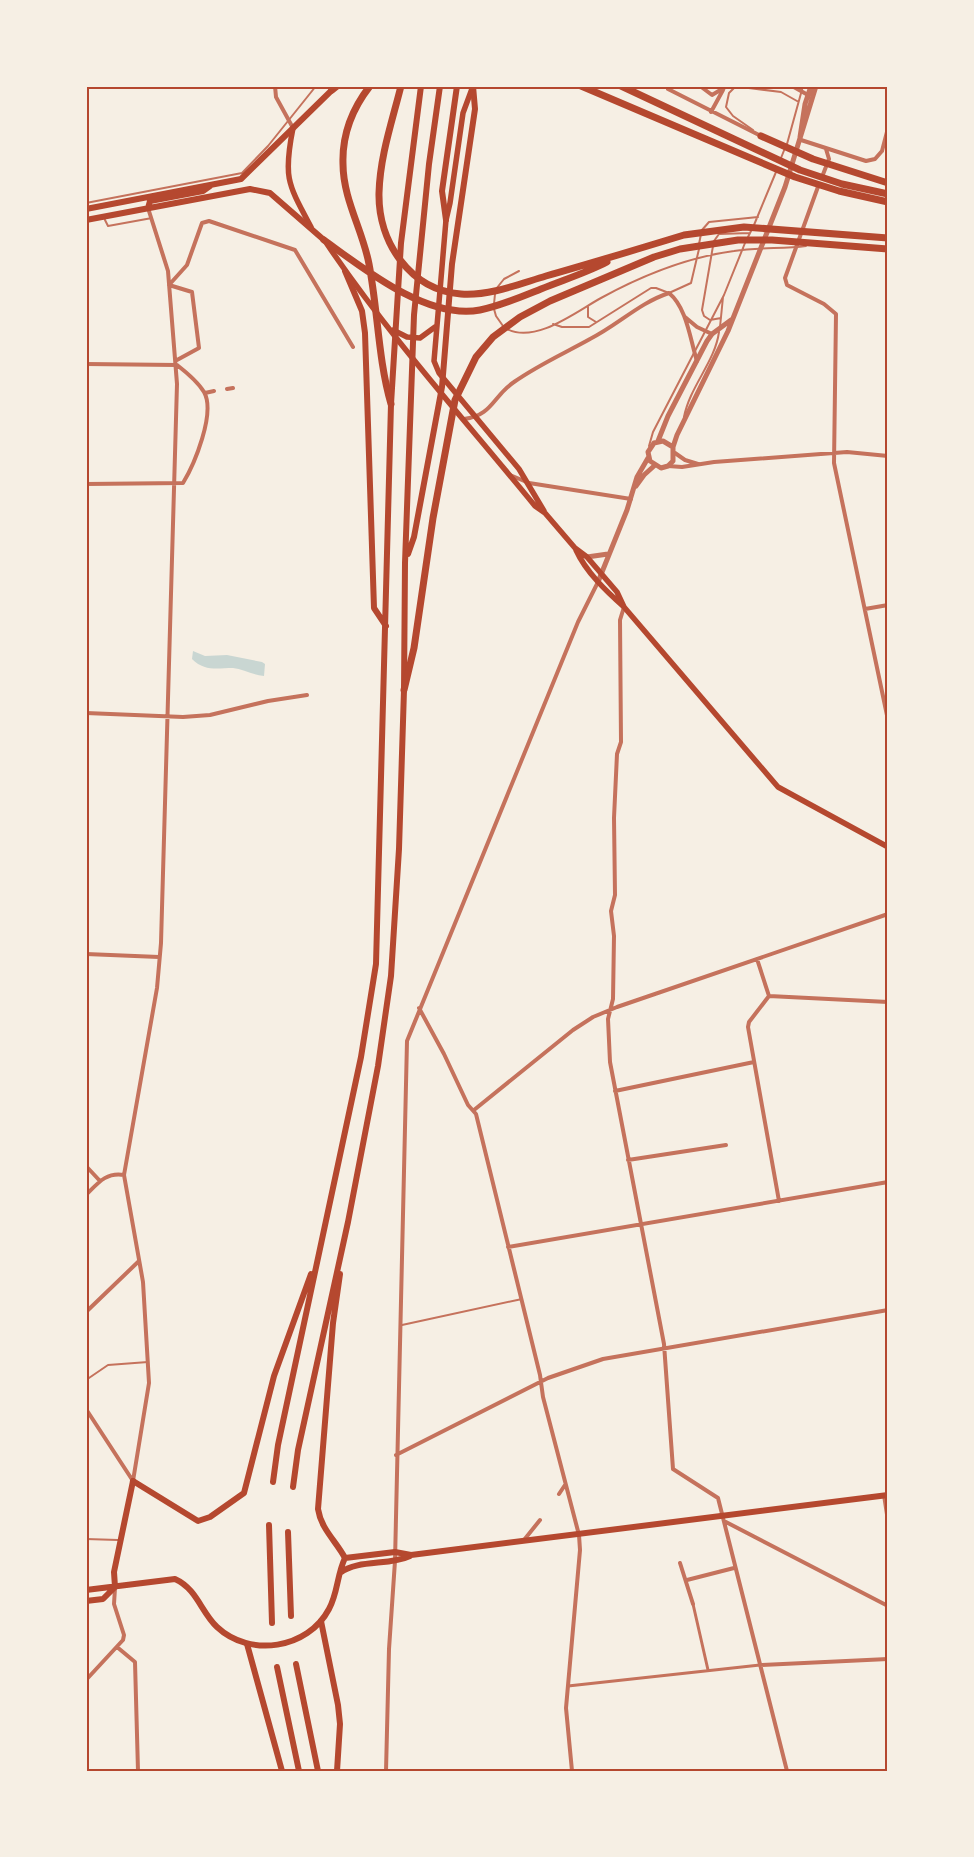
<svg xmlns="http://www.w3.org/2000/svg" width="974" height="1857" font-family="'Titillium Web',sans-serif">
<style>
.water{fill:#c9d6d2}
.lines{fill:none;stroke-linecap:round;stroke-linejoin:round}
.service{stroke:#c5725c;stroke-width:2}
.pedestrian{stroke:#c5725c;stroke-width:3}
.minor{stroke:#c5725c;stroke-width:4}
.tertiary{stroke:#c5725c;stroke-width:5}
.secondary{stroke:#b5482f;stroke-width:5.5}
.primary{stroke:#b5482f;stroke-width:6}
.trunk{stroke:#b5482f;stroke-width:6}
.motorway{stroke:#b5482f;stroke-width:7}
.neatline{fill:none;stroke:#b5482f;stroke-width:2}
</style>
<rect width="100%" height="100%" fill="#f6efe4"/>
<path class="water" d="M193,651L205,656L227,655L262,662L265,664L264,676C253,675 243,669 233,668C218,668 205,672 192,659Z"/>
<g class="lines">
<path class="service" d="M753,130L733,116L726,107L729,93L734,88L741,87L781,92L797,101
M787,144L803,86
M781,158L785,148
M86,203L242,173L268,146L316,86
M104,218L108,226L152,218
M754,225L776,172
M702,230L709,222L758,217
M747,239L752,229
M714,241L719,234L750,233
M699,244L701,234
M713,246L702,310L704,316L710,320L721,318
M496,289L504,279L519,271
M494,304L495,294
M588,307V317L596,322
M494,309L496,316L503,326
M553,324L562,327H589L651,288H656L669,293L691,283L699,249
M720,327L723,297
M507,329C536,344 577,311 601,298C641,276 689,257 734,251C758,247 783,249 806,246
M684,417C690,386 715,362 719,332
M649,446L653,432L724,295L745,243
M402,1325L522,1299
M86,1380L108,1365L148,1362
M86,1539L118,1540"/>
<path class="pedestrian" d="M693,1604L708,1670
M568,1686L760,1665"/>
<path class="minor" d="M275,86L276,97L293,128
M700,86L712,95L727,86
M792,86L808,95V98
M668,89L761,136
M711,112L723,90
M801,140L866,161L875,159L882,151
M882,151L888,128
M822,177L829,159L826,149
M819,184L785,278L787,285L824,304L836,314L834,463L888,720
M685,317L697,327L712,334
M177,360L199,348L192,292L169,285L187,265L202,223L209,221L295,250L353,347
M86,364L177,365
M227,389L233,388
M205,393L214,391
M464,419C492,416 493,396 514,382C538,365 565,353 590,339C618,325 639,303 669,293C687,308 690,339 697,361
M675,453L685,460L698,464
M668,466L682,467L714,462L847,452L888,456
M510,475L529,483L631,499
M86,484L183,483C194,465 216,413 204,392C198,382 186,372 177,365
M624,607L620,620L621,742L617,754L614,818L615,895L611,911L614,936L613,999L608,1019L610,1062L664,1344L673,1469L718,1498L787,1771
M865,609L888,605
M86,713L183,717L210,715L268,701L307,695
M86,954L159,957
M757,959L769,996L749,1022L748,1027L779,1201
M769,996L888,1002
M419,1008L444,1054L468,1105L476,1114L540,1375L543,1397L579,1535L580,1550L566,1708L572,1771
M615,1091L754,1062
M474,1110L573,1030L593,1017L617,1007L888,914
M628,1160L726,1145
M86,1166L100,1181
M86,1195C98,1183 106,1172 124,1175
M508,1247L888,1182
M86,1312L139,1261
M86,1409L133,1481
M396,1455L548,1378L603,1359L888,1310
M133,1481L149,1383L143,1282L124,1175L157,988L161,943L177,384L168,271L148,208
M559,1494L565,1485
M884,1495L888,1521
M724,1521L888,1606
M524,1540L540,1520
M680,1563L693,1604
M687,1580L734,1568
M117,1647L135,1662L138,1771
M760,1665L888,1659
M86,1680L123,1640L124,1635L114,1604L115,1588
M386,1771L389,1649L395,1561L407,1041L578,622L598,582"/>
<path class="tertiary" d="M800,137L805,104L811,86
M658,441L668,416L707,341L712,334L731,320
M673,447L663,441L654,443L648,452L650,461L661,468L668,466L673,461V447L677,435L728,331L785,187L816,86
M636,486L644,475L654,466
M587,557L608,554
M598,582L627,510L637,477L648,458"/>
<path class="secondary" d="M473,86L463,113L450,203L446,220L434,361L439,373L519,469L544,511
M293,128C283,178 288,184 311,227
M327,244C389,336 465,420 535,506L545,513L575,548L587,557L617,592L624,607
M393,330L407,337L420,338L435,327
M576,550C586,572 606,591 624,607L778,787L888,847"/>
<path class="primary" d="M148,208L150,201L203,191L210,186
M86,209L241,179L332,90
M86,220L250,189L270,193L324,240
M340,1573C358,1559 389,1566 410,1556
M115,1587L114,1572L133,1481
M86,1590L175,1579C197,1589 201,1612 217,1627C250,1658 308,1649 329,1609C338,1593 337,1574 345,1558L395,1552L411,1555L888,1495
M86,1601L103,1599L115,1587"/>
<path class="trunk" d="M446,220L442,191L457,86
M345,271L362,311L365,333L374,608L386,626
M408,554L414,537L442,387L452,264L475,109L473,86
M340,1274L333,1323L318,1509C321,1529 336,1541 345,1558
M133,1481L198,1521L210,1517L244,1493L274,1376L311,1274
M273,1482L278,1445L361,1057L376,964L391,404L401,243L421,86
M293,1487L298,1450L348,1222L378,1066L391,976L399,849L404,690L405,563L414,315L429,164L440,86
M269,1525L272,1623
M288,1532L291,1616
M321,1621L338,1705L340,1724L337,1771
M247,1644L282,1771
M296,1664L318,1771
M277,1667L299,1771"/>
<path class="motorway" d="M370,86C352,109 342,135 343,164C343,199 363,231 369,264C378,311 378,359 391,404
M401,86C392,122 380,156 379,193C378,242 410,290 461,294C490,296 519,284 546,276C592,263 638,249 684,235L744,227L888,238
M581,86L795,177L839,191L888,202
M621,86L800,170L842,184L888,194
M332,90L337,86
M761,136L813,159L888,183
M324,240C364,269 427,320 480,310C500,306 521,297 541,289C563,280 586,273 607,262
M404,690L414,648L433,518L455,400L476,357L493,337L520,317L550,301L654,257L680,249L738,240H772L888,249"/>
</g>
<rect width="974" height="1857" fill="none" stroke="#f6efe4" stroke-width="175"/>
<rect x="88" y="88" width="798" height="1682" class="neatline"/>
</svg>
